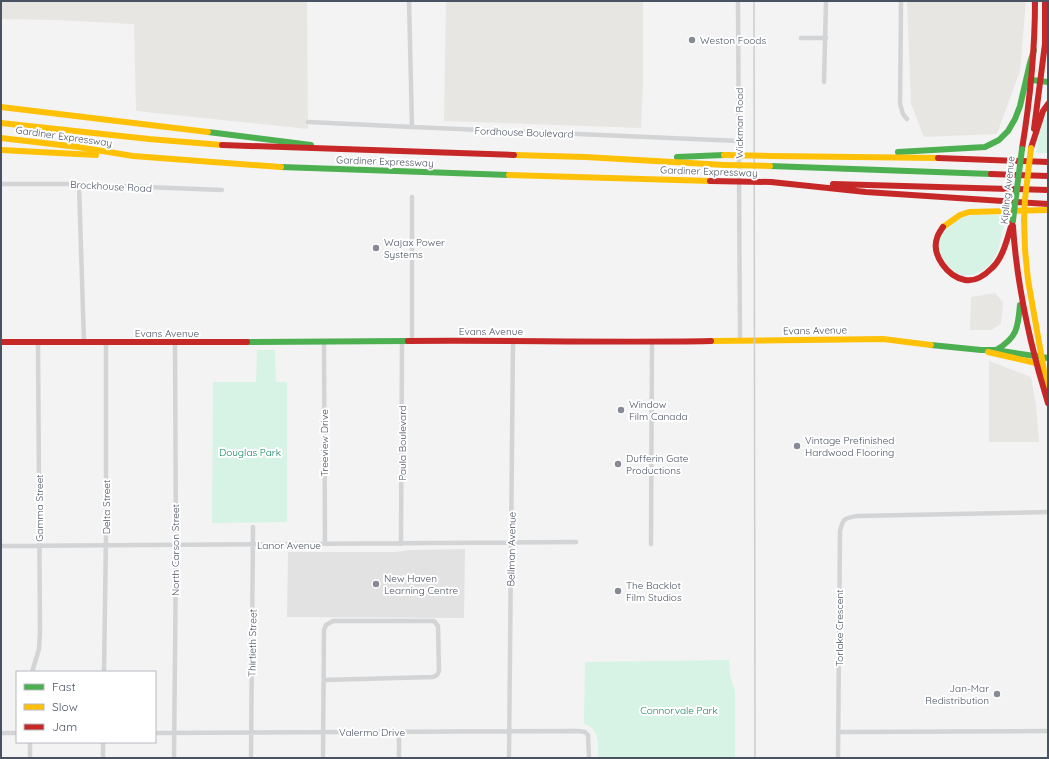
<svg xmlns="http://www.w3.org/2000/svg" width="1049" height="759" font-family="Quicksand,sans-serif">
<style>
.commercial{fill:#e7e6e2}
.education{fill:#e2e2e3}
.green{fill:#d7f3e5}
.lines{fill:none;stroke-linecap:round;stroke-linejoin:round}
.street{stroke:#d2d4d6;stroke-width:4.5}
.fast{stroke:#4caf50;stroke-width:6}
.slow{stroke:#ffc107;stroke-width:6}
.jam{stroke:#c62828;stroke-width:6}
.rail{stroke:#cbccce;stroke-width:1.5}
.fast-bridge{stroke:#4caf50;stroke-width:6}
.slow-bridge{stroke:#ffc107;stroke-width:6}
.jam-bridge{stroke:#c62828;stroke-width:6}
.poi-dot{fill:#858a94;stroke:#fff;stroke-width:1.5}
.labels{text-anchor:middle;stroke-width:4;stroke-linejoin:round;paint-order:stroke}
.poi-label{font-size:10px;fill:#495261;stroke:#fff;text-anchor:start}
.street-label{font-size:10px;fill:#495261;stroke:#fff}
.park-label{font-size:10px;fill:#13835a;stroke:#fff}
</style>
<rect width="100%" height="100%" fill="#f4f3f3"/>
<path class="commercial" d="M1,1H307L308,129L136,111L134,24L56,20L1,19Z
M446,1H643V86L641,128L444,121Z
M907,1H1026L1020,71L997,134L924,137L911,104Z
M995,293L1003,302L1001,324L991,330H970L971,297Z
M989,361L1031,377L1036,405L1039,442H989Z"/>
<path class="education" d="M465,549L464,618L287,617L288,552H395L410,550Z"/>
<path class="green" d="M1048,109V153H1036L1039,135Z
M975,215H1006L998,251L990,265L982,271L973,275H962L953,272L940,257L939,238L945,228L964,216Z
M257,350H275L276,382H287V522L212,523L213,382H256Z
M729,660L730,676L735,691V758H598C598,745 600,728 584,724L585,662Z"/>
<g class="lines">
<path class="street" d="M409,1L412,127
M738,1L740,340
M901,1L900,104L903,114L907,119
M801,38H826
M824,82L826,1
M308,122L412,127L740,141
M1,184H68L222,190
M79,185L84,343
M412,197V341
M324,342L325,544
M401,544L402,341
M651,544L652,342
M1,546L576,542
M32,672L39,649L40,632L38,342
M104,672L106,536V343
M399,732V758
M839,732L1048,731
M1,733H17
M155,733L578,731L585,732L588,735L589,758
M30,742V758
M103,742V758
M174,758L176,552L175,342
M251,758L253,527
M323,758L324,630L326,625L333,621H434L438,626L439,671L437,675L433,677L324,680
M509,758L513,340
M838,758L840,531C843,518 845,518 857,516L1048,512"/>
<path class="fast" d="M1032,80L1048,82
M208,132L311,145
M898,152L985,147L999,140L1008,131L1015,119L1020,106L1030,63L1034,50
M677,157L724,155
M770,166L991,174
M281,167L509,175
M247,342L408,341
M931,345L981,350H995L1048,358
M996,350C1017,338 1018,328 1020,305"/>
<path class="slow" d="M1,107L208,132
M1,123L149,139L222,145
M1,138L78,147L133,156L281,167
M1,150L96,155
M514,155L585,157L725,165
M770,156L938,158
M509,175L710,181
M1024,220L1025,250L1028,280L1048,393
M943,227L960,215L969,212L1048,210
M711,341L883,339L931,345
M988,352L1040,364"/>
<path class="jam" d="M1034,129L1045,44V1
M222,145L514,155
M1031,148L1043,111L1048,104
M1022,149C1030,100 1035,51 1035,1
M938,158L1048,162
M991,174L1048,176
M771,182L866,192L1048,204
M833,184L1048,190
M1013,226C1017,287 1030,345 1048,403
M943,227C941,230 938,234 937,238C931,255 948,277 965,280C975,282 985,275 992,268C1004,257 1008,235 1013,220
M408,341C509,340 610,343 711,341
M1,342H247"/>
<path class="rail" d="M754,1L755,758"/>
<path class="fast-bridge" d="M1013,220L1022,149"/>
<path class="slow-bridge" d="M724,155L770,156
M725,165L770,166
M1024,220L1025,199L1031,148"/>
<path class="jam-bridge" d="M710,181L771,182"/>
</g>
<g class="poi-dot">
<circle cx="692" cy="40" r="4"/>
<circle cx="376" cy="248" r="4"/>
<circle cx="621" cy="410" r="4"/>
<circle cx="797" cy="446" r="4"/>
<circle cx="618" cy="464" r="4"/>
<circle cx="376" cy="584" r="4"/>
<circle cx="618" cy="591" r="4"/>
<circle cx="997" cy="694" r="4"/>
</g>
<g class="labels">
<g class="poi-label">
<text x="700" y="44">Weston Foods</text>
<text x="384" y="246">Wajax Power<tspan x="384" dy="12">Systems</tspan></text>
<text x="629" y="408">Window<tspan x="629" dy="12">Film Canada</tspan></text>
<text x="805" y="444">Vintage Prefinished<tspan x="805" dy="12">Hardwood Flooring</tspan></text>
<text x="626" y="462">Dufferin Gate<tspan x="626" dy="12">Productions</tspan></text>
<text x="384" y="582">New Haven<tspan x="384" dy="12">Learning Centre</tspan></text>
<text x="626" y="589">The Backlot<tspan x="626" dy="12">Film Studios</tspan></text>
<text x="989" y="692" text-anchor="end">Jan-Mar<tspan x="989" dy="12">Redistribution</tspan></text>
</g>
<g class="street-label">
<text transform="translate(739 123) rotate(-90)" y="4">Wickman Road</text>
<text transform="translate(524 132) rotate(2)" y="4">Fordhouse Boulevard</text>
<text transform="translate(64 136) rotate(8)" y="4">Gardiner Expressway</text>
<text transform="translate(385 161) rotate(2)" y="4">Gardiner Expressway</text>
<text transform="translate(709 171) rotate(2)" y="4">Gardiner Expressway</text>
<text transform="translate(111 186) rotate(3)" y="4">Brockhouse Road</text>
<text transform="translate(1007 190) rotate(-84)" y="4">Kipling Avenue</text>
<text transform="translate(815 330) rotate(-1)" y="4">Evans Avenue</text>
<text x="491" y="335">Evans Avenue</text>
<text x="167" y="337">Evans Avenue</text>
<text transform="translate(324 443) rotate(-90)" y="4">Treeview Drive</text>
<text transform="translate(402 443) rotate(-90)" y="4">Paula Boulevard</text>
<text transform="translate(106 507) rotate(-90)" y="4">Delta Street</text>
<text transform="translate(39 508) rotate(-90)" y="4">Gamma Street</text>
<text x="289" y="549">Lanor Avenue</text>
<text transform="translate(511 549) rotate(-89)" y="4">Bellman Avenue</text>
<text transform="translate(175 550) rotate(-90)" y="4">North Carson Street</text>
<text transform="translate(839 628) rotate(-90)" y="4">Torlake Crescent</text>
<text transform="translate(252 643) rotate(-89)" y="4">Thirtieth Street</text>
<text x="372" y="736">Valermo Drive</text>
</g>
<g class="park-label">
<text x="250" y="456">Douglas Park</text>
<text x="679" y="714">Connorvale Park</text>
</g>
</g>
<rect width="1049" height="759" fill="none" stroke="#495261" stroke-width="4"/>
<rect x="16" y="671" width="140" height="72" fill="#ffffff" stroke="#b6bac0"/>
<rect x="24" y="684" width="20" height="6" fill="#4caf50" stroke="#b6bac0"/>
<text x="52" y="691" font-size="12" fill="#495261">Fast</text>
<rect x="24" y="704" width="20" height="6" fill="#ffc107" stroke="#b6bac0"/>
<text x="52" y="711" font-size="12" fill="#495261">Slow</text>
<rect x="24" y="724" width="20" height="6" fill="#c62828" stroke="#b6bac0"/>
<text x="52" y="731" font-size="12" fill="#495261">Jam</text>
</svg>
